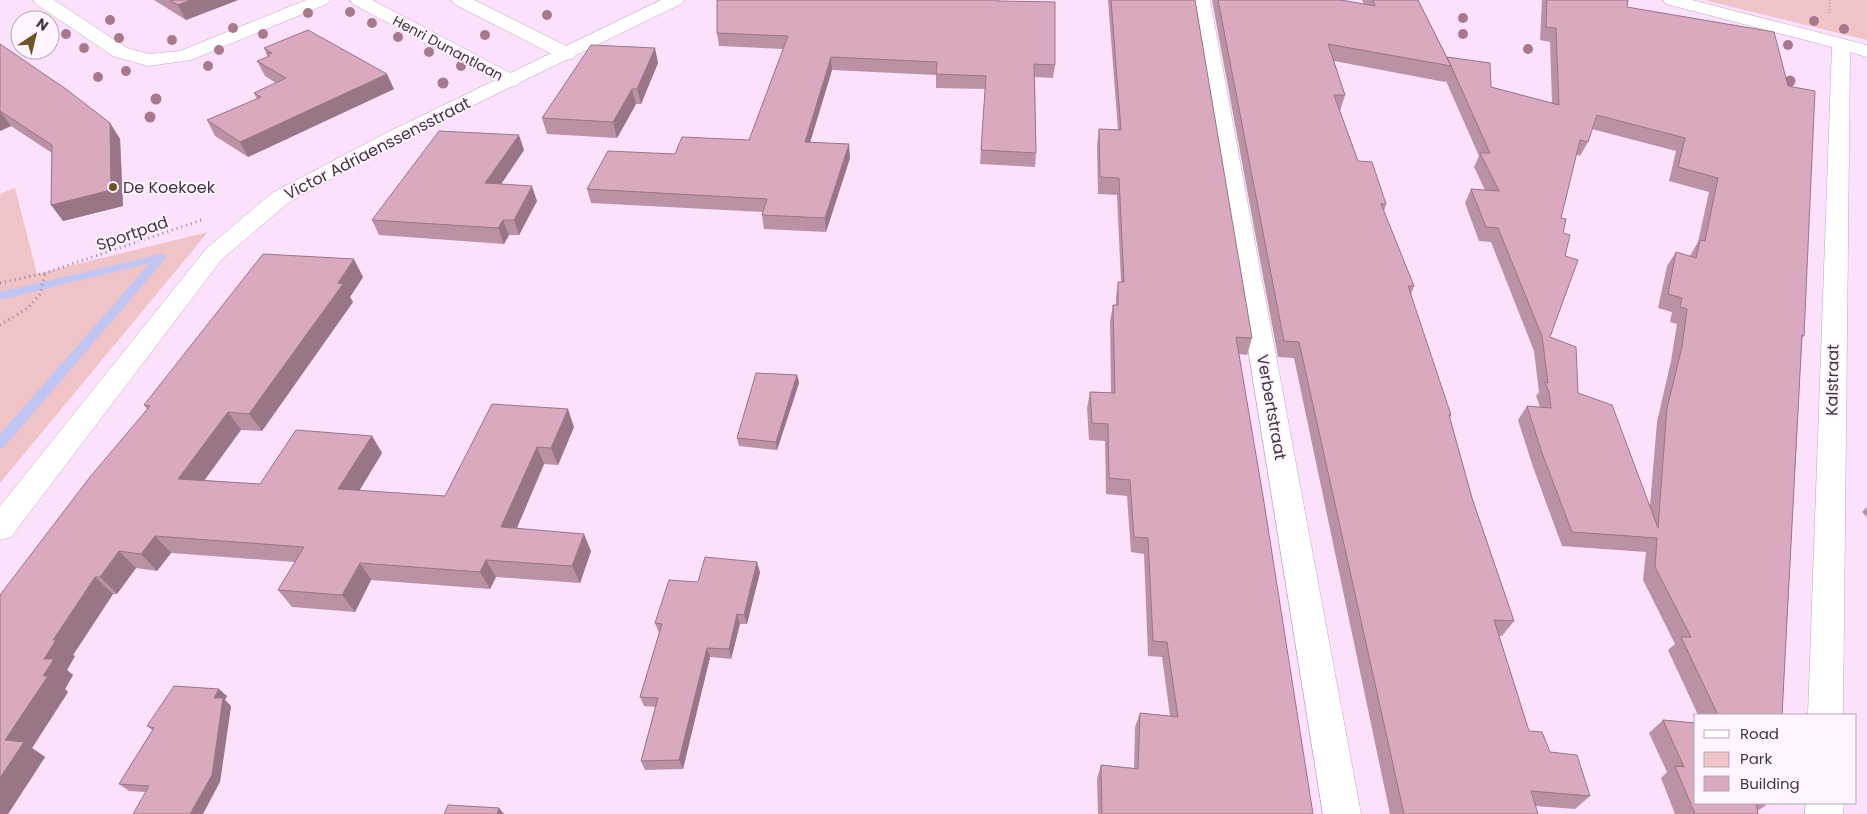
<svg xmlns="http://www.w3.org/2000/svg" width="1867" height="814" font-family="Poppins,sans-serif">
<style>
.green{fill:#f0c3c7}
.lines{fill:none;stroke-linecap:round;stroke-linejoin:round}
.stream{fill:#bfc6f4;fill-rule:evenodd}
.street-casing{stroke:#c0a7c0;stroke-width:1}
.secondary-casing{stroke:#c0a7c0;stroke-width:1}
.path-far1{stroke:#9a889b;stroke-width:2.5;stroke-dasharray:0.5 2.5;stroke-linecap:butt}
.path{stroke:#9a889b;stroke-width:3;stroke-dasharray:1 4;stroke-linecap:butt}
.street{fill:#fff;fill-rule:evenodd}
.secondary{fill:#fff;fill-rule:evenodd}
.tree{fill:#a9798b}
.wall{fill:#bb91a5;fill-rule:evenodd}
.shaded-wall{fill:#997686}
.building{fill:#daa9c0;stroke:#997686;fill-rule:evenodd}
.poi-dot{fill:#6c5525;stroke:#fff4ff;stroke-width:2}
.labels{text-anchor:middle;stroke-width:4;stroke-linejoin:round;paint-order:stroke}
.far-street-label{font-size:14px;fill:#413641;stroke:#fff4ff}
.street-label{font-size:16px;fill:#413641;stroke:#fff4ff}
.poi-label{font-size:16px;fill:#413641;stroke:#fff4ff;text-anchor:start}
</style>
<rect width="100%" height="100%" fill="#fbe1fc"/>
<path class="green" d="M1708,0H1867V40L1708,1Z
M15,188L37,274L208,232L0,483V194Z"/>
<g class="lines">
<path class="stream" d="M161,254L165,255L166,257L165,259L5,446L0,448V434L150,263L0,300V292Z"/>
<defs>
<path id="street" d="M33,0H54L127,48L149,54L180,51L306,0H330L327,4L191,60L148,66L113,56L36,4Z
M350,0H372L518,77L521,81L518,85L511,87L504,85L353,4Z
M451,0H474L574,50L576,54L574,58L567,60L560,58L454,4Z
M1663,0H1692L1867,45V57L1850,52L1843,715H1808L1832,47L1666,4Z
M1806,803H1844L1843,814H1805Z"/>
<path id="secondary" d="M661,0H684L681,4L400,141L288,203L222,259L11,537L0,540V506L206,249L272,193L386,133Z
M1192,0H1210L1361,814H1323Z"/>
</defs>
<use href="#street" class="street-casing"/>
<use href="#secondary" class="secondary-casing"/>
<path class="path-far1" d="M1829,13L1830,0"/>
<path class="path" d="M0,283L45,273L202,220
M0,325L28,308L40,294L45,273"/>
<use href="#street" class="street"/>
<use href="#secondary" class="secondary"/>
</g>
<g class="tree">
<circle cx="350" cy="12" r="5"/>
<circle cx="308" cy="13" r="5"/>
<circle cx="547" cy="15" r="5"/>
<circle cx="1463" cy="18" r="5"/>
<circle cx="110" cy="20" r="5"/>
<circle cx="1814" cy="21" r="5"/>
<circle cx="372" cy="23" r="5"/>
<circle cx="233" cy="28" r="5"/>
<circle cx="1844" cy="29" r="5"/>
<circle cx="66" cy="34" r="5"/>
<circle cx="263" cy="34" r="5"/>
<circle cx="1463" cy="34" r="5"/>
<circle cx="485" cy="35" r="5"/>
<circle cx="398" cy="37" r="5"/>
<circle cx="119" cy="38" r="5"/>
<circle cx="172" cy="40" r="5"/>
<circle cx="1788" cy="45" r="5"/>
<circle cx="84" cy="48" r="5"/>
<circle cx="1528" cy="49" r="5"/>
<circle cx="219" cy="50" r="5"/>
<circle cx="429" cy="52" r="5"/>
<circle cx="208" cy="66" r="5"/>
<circle cx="461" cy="66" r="5"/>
<circle cx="126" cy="71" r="5"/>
<circle cx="98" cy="77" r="5"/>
<circle cx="1790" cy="81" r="5.5"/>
<circle cx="443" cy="83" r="5.5"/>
<circle cx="156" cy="99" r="5.5"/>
<circle cx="150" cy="117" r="5.5"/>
</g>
<path class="wall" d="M154,0H238L186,20Z
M1108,0H1195L1252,338L1247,355L1239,354L1313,814H1098L1097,779L1101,765L1134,768L1135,727L1140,713L1170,716L1162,657L1148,656L1144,554L1131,552L1127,496L1106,494L1105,441L1089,440L1087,408L1090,392L1111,393L1110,321L1113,305H1116V298L1118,282H1121L1117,195L1098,194L1097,145L1099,129L1118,130Z
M1212,0H1341L1364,4L1362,0H1418L1447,57L1491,87L1552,103L1550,42L1540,40L1542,0H1628L1627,7L1804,336L1802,338L1782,715H1698L1668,650L1675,644L1643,580L1646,552L1562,546L1533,467L1518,420L1527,406L1540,407L1536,396L1539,392L1534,351L1491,242L1479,241L1465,203L1471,189L1485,190L1474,167L1479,156L1446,81L1445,82L1334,61L1345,95L1340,111L1358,161L1386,204L1384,211L1414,286L1411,295L1451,415L1450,418L1472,498L1514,621L1502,636H1499L1529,731L1590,796L1575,809L1535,806L1538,814H1390L1294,358L1278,357ZM1592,129L1676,151L1669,181L1709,192L1698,242L1691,254L1690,256L1676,252L1667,266L1658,308L1672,312L1670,322L1677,324L1671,361L1657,422L1650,505L1578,393L1550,337L1565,256L1561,218L1576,154L1580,156L1588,142Z
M999,1L1055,65L1053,78L1035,77L1036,153L1035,167L980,164L985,89L936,88V75L832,70L810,142L850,158L826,232L764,229L762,215L763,212L591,203L587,189L675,154L749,140L783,49L719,46L717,33Z
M0,44L110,123L120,139L123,206L63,221L52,153L11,126L0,131Z
M264,48L394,89L248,157L215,136L207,120L257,99L254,93L276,83L265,76L257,61L268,57Z
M658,63L641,104H636L617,138L547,134L542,118Z
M524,150L501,184L537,201L519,235H509L504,244L379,235L372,220Z
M363,277L350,297L353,302L262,431L241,430L204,480L260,484L372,436L382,453L359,491L445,496L574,427L558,465L544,464L517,528L591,551L580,583L496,577L490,589L371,580L355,612L292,607L278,590L295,562L171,553L157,571L136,568L117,594H113L73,655L75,656L67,670L73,675L65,689L68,692L32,748L45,757L8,814L147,409L144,405Z
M797,375L799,383L777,450L739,446L737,438Z
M1867,507V517L1862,512Z
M760,572L747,624H740L731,659L710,657L683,769L645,770L641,761L655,707L644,706L640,697L659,633L655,623L698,582Z
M227,696L225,700L231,706L220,782L146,792L129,791L119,784L152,730L147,726Z
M1663,720L1696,723V803H1769L1759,810H1757L1758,814H1675L1661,778L1667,772L1649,733Z"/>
<path class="shaded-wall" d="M191,0H238L186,20L178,5Z
M655,48L658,63L641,104L637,89Z
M831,57L832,70L806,156L805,142Z
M387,74L394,89L248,157L240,142Z
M632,89L636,104L617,138L613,122Z
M0,111L11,126L0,131Z
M110,123L120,139L123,206L63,221L51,205Z
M519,135L524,150L491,199L485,183Z
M849,144L850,158L826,232L825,218Z
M532,186L537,201L519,235L514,220Z
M503,220L509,235L504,244L498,228Z
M354,259L363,277L350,297L353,302L262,431L249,414Z
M797,375L799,383L777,450L776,442Z
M568,409L574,427L558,465L551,448Z
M228,412L241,430L193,496L178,479Z
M372,436L382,453L350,506L338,489Z
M537,447L544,464L510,544L501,527Z
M584,534L591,551L580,583L572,566Z
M155,536L171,553L157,571L141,554Z
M119,551L136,568L117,594L100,577Z
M486,560L496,577L490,589L480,572Z
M757,562L760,572L747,624L744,615Z
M360,563L371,580L355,612L342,595Z
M95,577L113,594L73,655L75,656L67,670L73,675L65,689L68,692L32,748L45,757L8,814H0V778L5,740L43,676L44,659L53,640Z
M737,614L740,624L731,659L729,649Z
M707,648L710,657L683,769L679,760Z
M219,689L227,696L225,700L231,706L220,782L203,814H190L214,698Z
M499,808L504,814H497Z"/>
<path class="building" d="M170,0H191L178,5Z
M717,0H998V1L1055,2V65L1034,64L1036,153L981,150L986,76L936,74L937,62L831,57L805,142L849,144L825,218L762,215L767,199L587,189L608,151L675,154L682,137L749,140L788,36L717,33Z
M1111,0H1195L1252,338L1236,337L1263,496L1313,814H1102L1101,765L1138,769L1140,713L1178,717L1167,642L1153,641L1148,538L1134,537L1130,480L1109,478L1108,424L1092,423L1090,392L1115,393L1113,305H1118V282H1124L1119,178L1100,177L1099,129L1121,130Z
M1218,0H1341L1375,6L1373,0H1418L1451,66L1328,44L1345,95H1334L1358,161L1372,162L1386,204H1381L1414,286H1408L1451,415H1449L1472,498L1514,621L1494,620L1529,731L1542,732L1550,752L1577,755L1590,796L1531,791L1538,814H1404L1299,342L1284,341Z
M1547,0H1628L1627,7L1774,32L1788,86L1815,91L1804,336L1802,335L1782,715H1718L1681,637H1691L1655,567L1657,538L1572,532L1542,453L1527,406L1551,408L1549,392L1545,382L1548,383L1542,336L1498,228L1486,227L1471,189L1499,191L1480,153H1490L1447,57L1490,63L1491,87L1559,105L1556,28L1546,27ZM1597,115L1685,138L1678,167L1718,178L1705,241L1700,240L1696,258L1676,252L1668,294L1682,298L1680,307L1687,309L1682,347L1667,408L1658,528L1612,405L1578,393L1576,347L1550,337L1578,260L1565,256L1570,235L1563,233L1566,219L1561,218L1580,140L1588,142Z
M308,30L387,74L240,142L207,120L261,97L254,93L286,78L257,61L270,56L267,54L272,53L264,48Z
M0,44L66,89L110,123L111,190L51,205L52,145L0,111Z
M591,45L655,48L637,89H632L613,122L542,118Z
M439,131L519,135L485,183L532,186L514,220H503L498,228L372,220Z
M263,254L354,259L338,283L343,284L249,414L228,412L178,479L260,484L296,430L372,436L338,489L445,496L492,404L568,409L551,448L537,447L501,527L584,534L572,566L486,560L480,572L360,563L342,595L278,590L304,547L155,536L141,554L119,551L100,577H95L53,640H56L44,659H54L43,676H48L5,740L24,742L0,778V595L90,477L150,406L144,405Z
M756,373L797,375L776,442L737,438Z
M705,557L757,562L744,615L737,614L729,649L707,648L679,760L641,761L658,698L640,697L662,624L655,623L669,580L698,582Z
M174,686L219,689L214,698H223L212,775L190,814H133L149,786L119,784L154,728L147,726Z
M1663,720L1696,723V803H1756L1758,814H1695L1675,766L1684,767Z
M448,805L499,808L497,814H444Z"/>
<circle class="poi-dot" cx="113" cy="187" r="5"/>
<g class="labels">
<g class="far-street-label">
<text transform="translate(448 48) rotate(28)" y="5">Henri Dunantlaan</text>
</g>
<g class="street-label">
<text transform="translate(377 148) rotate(-27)" y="6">Victor Adriaenssensstraat</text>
<text transform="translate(132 233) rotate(-19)" y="6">Sportpad</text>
<text transform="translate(1832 380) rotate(-89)" y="6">Kalstraat</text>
<text transform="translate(1272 407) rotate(80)" y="6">Verbertstraat</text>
</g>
<g class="poi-label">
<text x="123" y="193">De Koekoek</text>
</g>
</g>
<rect x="1694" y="714" width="162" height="90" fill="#fff4ff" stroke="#b3a8b3"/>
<rect x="1704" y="730" width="25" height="8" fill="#ffffff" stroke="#b3a8b3"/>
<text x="1740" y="739" font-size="15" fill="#413641">Road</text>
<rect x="1704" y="752" width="25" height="15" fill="#f0c3c7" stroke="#b3a8b3"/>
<text x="1740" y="764" font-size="15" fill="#413641">Park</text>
<rect x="1704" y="776" width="25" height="15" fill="#daa9c0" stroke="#b3a8b3"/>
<text x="1740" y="789" font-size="15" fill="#413641">Building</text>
<g transform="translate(35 35) rotate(35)"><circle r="24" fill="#fff4ff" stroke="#b3a8b3"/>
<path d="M0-4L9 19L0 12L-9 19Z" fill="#6c5525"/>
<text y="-8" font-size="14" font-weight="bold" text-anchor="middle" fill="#413641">N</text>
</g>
</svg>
